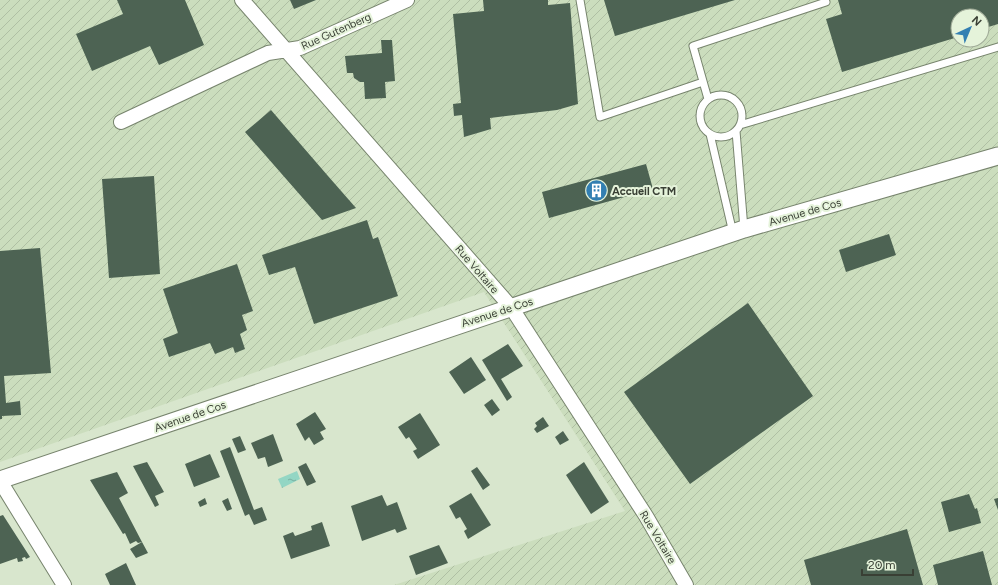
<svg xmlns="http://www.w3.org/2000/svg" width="998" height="585" font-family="Figtree,sans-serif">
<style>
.industrial{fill:url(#industrial-furrows);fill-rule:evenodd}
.water{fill:url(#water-ripples)}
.building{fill:#4d6353}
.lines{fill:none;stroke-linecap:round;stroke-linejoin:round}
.service-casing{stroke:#77846d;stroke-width:9}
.minor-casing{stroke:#77846d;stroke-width:16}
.tertiary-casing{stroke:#77846d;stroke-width:19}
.service{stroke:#fff;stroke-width:7}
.minor{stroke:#fff;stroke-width:14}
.tertiary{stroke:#fff;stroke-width:17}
.labels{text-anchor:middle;stroke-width:4;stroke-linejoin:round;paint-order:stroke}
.street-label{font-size:11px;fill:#393f34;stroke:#e5f3da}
.poi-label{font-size:11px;font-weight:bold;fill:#393f34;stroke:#e5f3da;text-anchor:start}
</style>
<defs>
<pattern id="industrial-furrows" width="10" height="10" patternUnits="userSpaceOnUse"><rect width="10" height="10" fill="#cbddbd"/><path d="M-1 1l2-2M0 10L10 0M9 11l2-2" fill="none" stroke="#afbfa3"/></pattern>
<pattern id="water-ripples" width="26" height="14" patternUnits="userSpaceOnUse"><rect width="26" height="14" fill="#93d6c4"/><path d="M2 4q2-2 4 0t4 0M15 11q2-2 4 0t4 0" fill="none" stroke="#79afa0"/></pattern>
</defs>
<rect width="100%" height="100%" fill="#d8e6cd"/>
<path class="industrial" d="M0,0H998V585H394L625,511L484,292L0,462ZM958,16H982V40H958Z"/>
<path class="water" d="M297,471L300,479L282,488L278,479Z"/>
<path class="building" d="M117,0H185L204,45L159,65L150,46L92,71L76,34L123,14Z
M290,0H316L294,9Z
M483,0H548V5L570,3L578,104L557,110L490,118L491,129L464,137L462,115L454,116L453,104L461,103L453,14L484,11Z
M604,0H735L615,36Z
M838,0H998V24L982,29V16H958V37L842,72L826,19L842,14Z
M381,40H392L395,81L385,82L386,98L365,99L364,82H360L354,78L353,73H347L345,56L382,53Z
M271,110L328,176L356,208L322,220L245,132Z
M646,164L653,189L549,218L542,192Z
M154,176L160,274L109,278L102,179Z
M367,220L373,239L378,237L398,296L314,324L295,267L269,275L262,255Z
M889,234L896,255L846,272L839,250Z
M40,248L51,373L4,376L6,403L20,401L21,415L2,416V419H0V251Z
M237,264L253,311L242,315L247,330L240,334L245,349L235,353L233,347L215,354L210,343L169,357L163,339L178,333L163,289Z
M748,303L813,396L690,484L624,392Z
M508,344L523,366L501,379L512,397L507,401L482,360Z
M471,357L486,380L464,394L449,372Z
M492,399L500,410L492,416L484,405Z
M315,412L326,429L320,432L324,439L314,445L309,437L305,441L296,424Z
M420,413L440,445L418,459L413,451L417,449L409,437L406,439L398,427Z
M543,417L549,426L537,433L534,429L537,426L535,423Z
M563,431L569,440L560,445L555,437Z
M273,434L283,461L268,467L265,457L258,459L251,443Z
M240,436L246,450L238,453L232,439Z
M230,447L254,510L262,507L267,520L254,525L249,514L245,516L220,451Z
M210,454L220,477L194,487L185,464Z
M147,462L164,492L155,496L159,505L155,507L133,466Z
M584,462L609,502L591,514L566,475Z
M306,463L316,482L307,486L298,467Z
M477,467L490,485L483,490L471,471Z
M117,472L128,493L119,498L142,542L138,543L136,541L130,544L125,533L123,534L90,480Z
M471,493L491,525L468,539L464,531L467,529L460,517L456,519L449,506Z
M969,494L975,509L977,508L981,523L949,532L941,502Z
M382,495L387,506L397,502L407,529L397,533L395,529L362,541L351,506Z
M205,498L207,504L200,507L198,502Z
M228,498L232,509L227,511L222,501Z
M998,498V510L994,499Z
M3,515L30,557L26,559L25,557L22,558L23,561L18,562L17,558L0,564V516Z
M322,522L330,546L291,559L283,536L293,532L295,536L312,530L311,526Z
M907,529L923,585H811L804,560Z
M142,542L148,553L136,558L130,549Z
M439,545L448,563L416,575L409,556Z
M983,551L992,585H938L933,565Z
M126,563L136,585H110L105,574Z"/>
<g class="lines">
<defs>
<path id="service" d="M580,0L600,117L703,82
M700 116a21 21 0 1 1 42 0a21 21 0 1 1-42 0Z
M708,99L693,46L826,2
M740,125L998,47
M736,131L744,229
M710,134L733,233"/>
<path id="minor" d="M242,0L511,307L646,516L686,585
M121,122L268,53L300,48L407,0
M0,481L64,585"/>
<path id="tertiary" d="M0,480L744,229L998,156"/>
</defs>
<use href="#service" class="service-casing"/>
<use href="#minor" class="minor-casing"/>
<use href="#tertiary" class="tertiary-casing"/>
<use href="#service" class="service"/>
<use href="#minor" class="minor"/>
<use href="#tertiary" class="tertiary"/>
</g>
<defs>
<symbol id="building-disc" viewBox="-11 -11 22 22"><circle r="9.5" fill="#337fb2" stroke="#e5f3da"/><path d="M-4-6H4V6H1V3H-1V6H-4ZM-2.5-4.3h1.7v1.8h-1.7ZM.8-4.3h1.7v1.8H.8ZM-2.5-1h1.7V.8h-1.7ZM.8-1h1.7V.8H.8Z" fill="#fff"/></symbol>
</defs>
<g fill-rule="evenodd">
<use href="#building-disc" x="584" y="178" width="25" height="25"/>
</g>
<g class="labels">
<g class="street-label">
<text transform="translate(336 31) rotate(-24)" y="4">Rue Gutenberg</text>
<text transform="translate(805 212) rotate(-16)" y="4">Avenue de Cos</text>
<text transform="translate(477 269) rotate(49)" y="4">Rue Voltaire</text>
<text transform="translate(497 312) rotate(-18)" y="4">Avenue de Cos</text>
<text transform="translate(190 416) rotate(-19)" y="4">Avenue de Cos</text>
<text transform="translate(658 537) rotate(59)" y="4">Rue Voltaire</text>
</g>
<g class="poi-label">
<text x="612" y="195">Accueil CTM</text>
</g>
</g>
<g transform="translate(970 28) rotate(44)"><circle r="19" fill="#e5f3da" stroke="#a0ab98"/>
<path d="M0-3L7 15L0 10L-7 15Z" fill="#337fb2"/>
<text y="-6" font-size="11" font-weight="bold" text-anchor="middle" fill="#393f34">N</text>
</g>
<path d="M862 569v6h51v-6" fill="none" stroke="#393f34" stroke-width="2"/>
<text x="868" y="569" font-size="12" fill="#393f34" stroke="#e5f3da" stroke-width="3" paint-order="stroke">20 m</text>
</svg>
